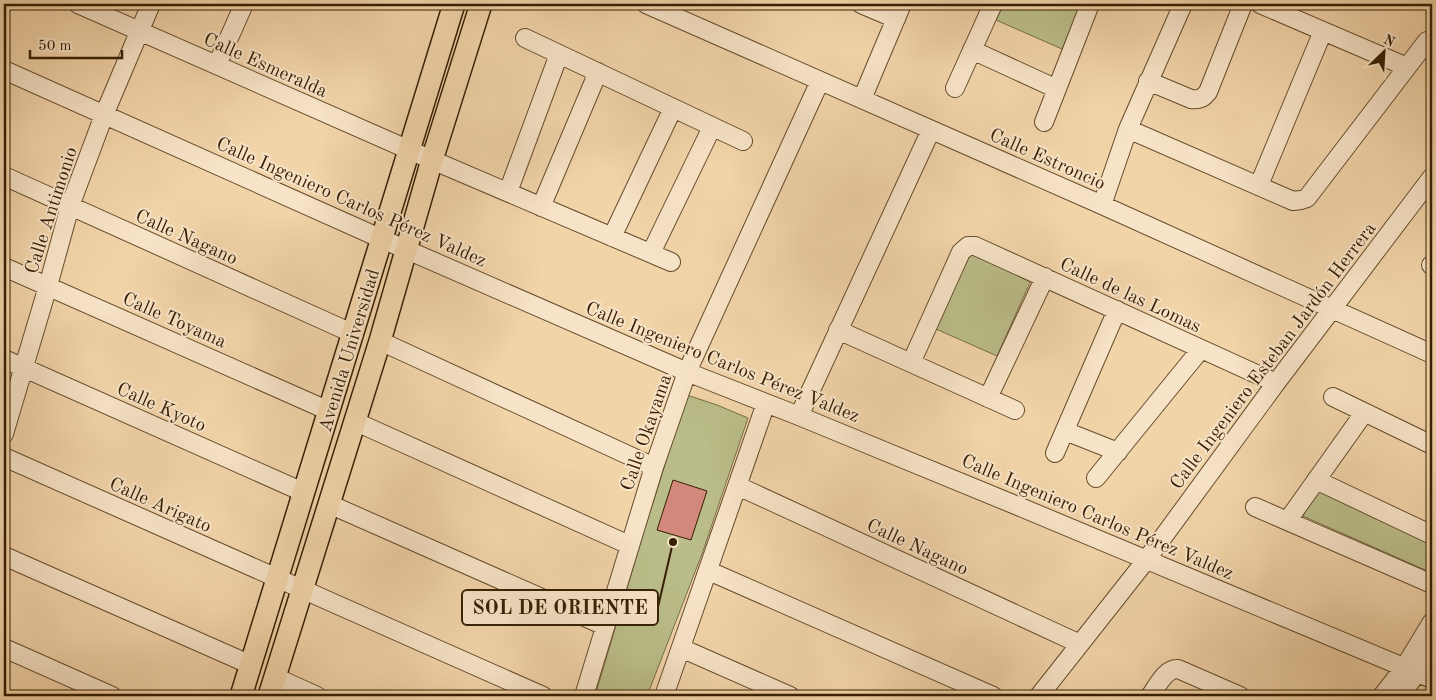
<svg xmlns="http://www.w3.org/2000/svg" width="1436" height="700" font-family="'Old Standard TT',serif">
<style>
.green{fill:#babd89;stroke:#786e46}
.building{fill:#d2887b;stroke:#361f03}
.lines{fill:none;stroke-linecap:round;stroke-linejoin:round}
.minor-casing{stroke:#654c2c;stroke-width:20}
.major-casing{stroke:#361f03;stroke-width:24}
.minor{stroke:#f7e3c7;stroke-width:18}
.major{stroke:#f2d4a9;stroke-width:21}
.labels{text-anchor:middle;stroke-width:4;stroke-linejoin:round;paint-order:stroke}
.street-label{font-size:19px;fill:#361f03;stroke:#f7e3c7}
.leader{fill:none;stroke:#361f03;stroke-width:2}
.callout-dot{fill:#361f03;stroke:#f7e3c7;stroke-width:2}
.callout{fill:#f7e3c7;stroke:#361f03;stroke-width:2}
.callout-label{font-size:20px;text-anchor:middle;font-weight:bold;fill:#361f03}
</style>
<rect width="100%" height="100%" fill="#f2d4a9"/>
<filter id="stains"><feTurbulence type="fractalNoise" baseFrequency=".004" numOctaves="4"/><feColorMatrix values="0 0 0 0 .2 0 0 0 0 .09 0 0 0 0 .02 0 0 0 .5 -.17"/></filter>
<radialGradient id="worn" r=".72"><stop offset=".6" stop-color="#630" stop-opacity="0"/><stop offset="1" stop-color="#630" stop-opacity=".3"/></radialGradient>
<path class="green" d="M1004,4H1082L1062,49L996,20Z
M971,252L1031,280L997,356L936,329Z
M687,395L717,405L748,418L702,554L647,696H595L644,531Z
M1318,491L1432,542V573L1303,516Z"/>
<path class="building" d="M673,480L707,491L691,540L657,530Z"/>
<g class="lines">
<defs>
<path id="minor" d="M78,4L432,160L671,262
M646,4L1102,205L1432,354
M861,4L896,19
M1260,4L1407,67
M525,38L743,141
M972,50L1057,89
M217,65L244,4
M4,70L382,239L687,372L799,416L1013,504L1432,679
M1148,81L1191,99C1200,100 1203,98 1208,92L1243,4
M955,88L993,4
M862,99L902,4
M1044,122L1090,4
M1128,129L1293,201L1301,200L1307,198L1427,41
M4,176L354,334
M1259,185L1323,31
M508,192L559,54
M1102,205L1128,129L1183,4
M541,207L598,72
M612,237L673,108
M651,253L712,127
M1431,265L1432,266
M4,267L329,411
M838,330L1015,410
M380,341L654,467
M4,359L303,492
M911,363L961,252L968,246H975L1276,383
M1333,397L1432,445
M988,398L1045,277
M799,416L931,130
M354,421L629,545
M1065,431L1118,452
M4,434L48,286L70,206L104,115L151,4
M1055,453L1117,310
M4,457L543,696
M1096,478L1201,349
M1316,480L1432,535
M738,486L1080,644
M329,504L605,626
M1255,507L1432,584
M1288,520L1364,413
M4,556L251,665
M709,571L993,696
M4,648L112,696
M681,648L790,696
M275,677L317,696
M584,696L654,467L687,372L820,81
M664,696L766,403
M1039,696L1147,559L1276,383L1432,177
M1150,696C1157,687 1165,668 1178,669L1240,696
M1382,696L1404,668L1432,622
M1400,696L1417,673L1432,647"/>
<path id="major" d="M241,696L454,4
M269,696L380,341L432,160L481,4"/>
</defs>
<use href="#minor" class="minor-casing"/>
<use href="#major" class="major-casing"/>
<use href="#minor" class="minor"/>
<use href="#major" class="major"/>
</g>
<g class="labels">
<g class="street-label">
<text transform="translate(266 64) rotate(24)" y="7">Calle Esmeralda</text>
<text transform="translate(1048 158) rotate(24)" y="7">Calle Estroncio</text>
<text transform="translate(352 201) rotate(24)" y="7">Calle Ingeniero Carlos Pérez Valdez</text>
<text transform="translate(50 210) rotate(-72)" y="7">Calle Antimonio</text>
<text transform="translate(187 236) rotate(24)" y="7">Calle Nagano</text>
<text transform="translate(1131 294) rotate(25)" y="7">Calle de las Lomas</text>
<text transform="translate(175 319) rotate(24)" y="7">Calle Toyama</text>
<text transform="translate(348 350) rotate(-73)" y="7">Avenida Universidad</text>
<text transform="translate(1272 355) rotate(-53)" y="7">Calle Ingeniero Esteban Jardón Herrera</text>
<text transform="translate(723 361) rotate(22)" y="7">Calle Ingeniero Carlos Pérez Valdez</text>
<text transform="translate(162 406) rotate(24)" y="7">Calle Kyoto</text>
<text transform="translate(645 432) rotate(-71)" y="7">Calle Okayama</text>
<text transform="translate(161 504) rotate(24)" y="7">Calle Arigato</text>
<text transform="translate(1098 516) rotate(23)" y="7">Calle Ingeniero Carlos Pérez Valdez</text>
<text transform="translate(918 546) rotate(25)" y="7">Calle Nagano</text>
</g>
</g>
<path class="leader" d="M673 542L658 607"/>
<circle class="callout-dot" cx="673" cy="542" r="5"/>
<rect class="callout" x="462" y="590" width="196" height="35" rx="5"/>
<g class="callout-label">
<text x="560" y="614">SOL DE ORIENTE</text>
</g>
<rect width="1436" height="700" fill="none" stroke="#f2d4a9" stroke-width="20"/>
<rect x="5" y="5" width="1426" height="690" fill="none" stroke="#361f03" stroke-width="2.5"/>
<rect x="10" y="10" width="1416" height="680" fill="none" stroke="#361f03"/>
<g transform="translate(1384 52) rotate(25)" stroke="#f7e3c7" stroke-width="4" paint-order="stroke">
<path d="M0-4L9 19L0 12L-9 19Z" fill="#361f03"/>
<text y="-8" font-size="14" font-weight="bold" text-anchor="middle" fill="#361f03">N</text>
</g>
<path d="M30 50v8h92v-8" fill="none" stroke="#361f03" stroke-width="2.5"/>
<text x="38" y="50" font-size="15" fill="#361f03" stroke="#f7e3c7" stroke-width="4" paint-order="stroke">50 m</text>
<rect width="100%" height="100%" filter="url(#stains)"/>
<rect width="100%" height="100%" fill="url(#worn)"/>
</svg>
